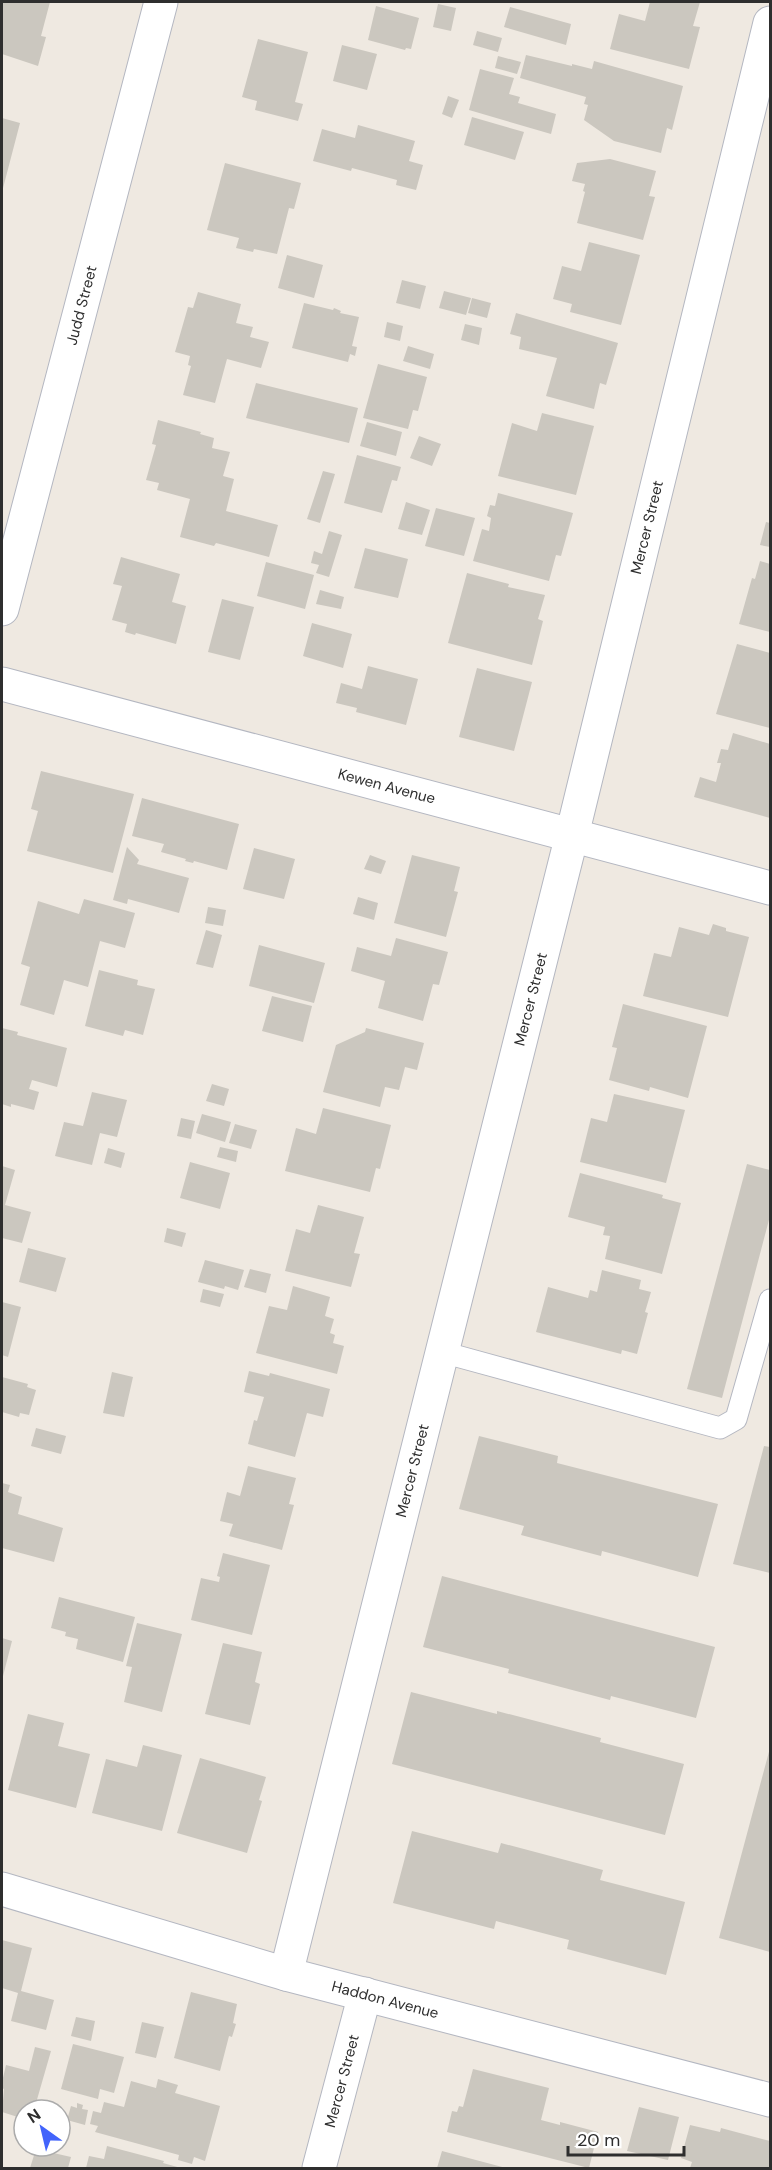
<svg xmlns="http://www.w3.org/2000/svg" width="772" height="2170" font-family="'DM Sans',sans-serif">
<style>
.building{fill:#cbc7bf}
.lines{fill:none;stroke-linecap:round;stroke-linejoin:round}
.service-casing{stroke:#b4b7c1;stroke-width:23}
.minor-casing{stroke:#b4b7c1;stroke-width:35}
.service{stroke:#fff;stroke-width:21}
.minor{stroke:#fff;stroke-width:33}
.labels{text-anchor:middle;stroke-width:4.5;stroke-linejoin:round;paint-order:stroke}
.street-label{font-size:15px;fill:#2e2e2e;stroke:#fff}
</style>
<rect width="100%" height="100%" fill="#efe9e1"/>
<path class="building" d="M2,2H50L41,36L46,37L38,66L2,54Z
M650,2H700L693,26L700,27L689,69L610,49L619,14L645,21Z
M438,4L456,8L451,31L433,27Z
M376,6L419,18L411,49L406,48L405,50L368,40Z
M510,7L571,24L566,45L504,27Z
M477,31L502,38L498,52L473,45Z
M258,39L308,52L295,102L303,104L298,121L255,110L257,101L242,97Z
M342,45L377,54L367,90L333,81Z
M526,55L572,66V64L592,69L594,61L683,86L672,130L667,128L661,153L614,141L584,120L588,105L584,104L586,97L520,78Z
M498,56L521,62L517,74L495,68Z
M480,69L514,78L509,94L520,97L518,103L556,114L551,134L469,110Z
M448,96L459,100L452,118L442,114Z
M472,117L524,132L515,160L464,145Z
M2,118L20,123L2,192Z
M358,125L415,141L409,161L423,165L416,190L396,185L397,180L352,168L351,171L313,161L322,129L355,138Z
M610,159L656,171L649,196L655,197L643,240L577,223L585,192L583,191L585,184L572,181L577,163Z
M225,163L301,183L294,209L289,208L277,254L254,249L253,252L236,248L239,238L207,230Z
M589,242L640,255L621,325L570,312L572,304L553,299L562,266L581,271Z
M287,255L323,265L314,298L278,288Z
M402,280L426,286L420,309L396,303Z
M444,291L471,298L466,315L439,308Z
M198,292L241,304L236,323L253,327L250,337L269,342L261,368L227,359L215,403L183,395L191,366L188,365L190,356L175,352L188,307L193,308Z
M472,298L491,303L487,318L468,313Z
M304,303L333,310L334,308L341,311L340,313L359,317L352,346L357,347L355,356L350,354L348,362L292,348Z
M516,313L618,343L606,385L600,383L594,409L546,396L557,358L519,349L521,337L510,334Z
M387,322L403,326L400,341L384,337Z
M465,324L482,328L479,345L461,340Z
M408,346L434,354L430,369L403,361Z
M378,364L427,377L418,411L413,410L408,429L363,418Z
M256,383L358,408L349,443L246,418Z
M542,413L594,426L576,495L498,476L512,423L537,431Z
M158,420L201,432L200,434L214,438L212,448L230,452L223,476L234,479L226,511L278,525L269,557L216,543L214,546L180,537L190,499L157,490L159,483L146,480L156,445L152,444Z
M367,422L402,432L396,456L360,446Z
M419,436L441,444L432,466L410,458Z
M357,455L401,467L397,481L392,480L382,513L344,503Z
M323,471L335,474L320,523L307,519Z
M498,493L573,513L561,556L556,555L549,581L473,561L482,529L489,531L491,518L487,516L490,505L495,506Z
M406,502L430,510L422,535L398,529Z
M436,508L475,518L464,556L425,546Z
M766,522L770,523V547L760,545Z
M329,531L342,535L329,577L316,573L319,565L311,563L314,551L322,554Z
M365,548L408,559L398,598L354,588Z
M121,557L180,574L172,602L186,606L176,644L136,633L135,635L125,632L127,624L112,620L122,586L113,584Z
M760,561L770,564V632L739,624L752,578L755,579Z
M266,562L314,575L305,609L257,596Z
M467,573L509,584L508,587L545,595L538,619L543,621L532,665L448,643Z
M320,590L344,597L341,609L316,604Z
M222,599L254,607L240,660L208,652Z
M312,623L352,634L343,668L303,656Z
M737,644L770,653V728L716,714Z
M368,666L418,679L406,725L356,712L357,708L336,703L341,683L362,689Z
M477,668L532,682L514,751L459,737Z
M733,733L770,744V818L694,797L700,777L716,782L721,763H717L721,749L728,750Z
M41,771L134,794L113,873L27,851L38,811L31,809Z
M142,798L239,824L227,870L194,861L193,863L185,861L186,859L161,852L164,844L132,836Z
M127,847L139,860L137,864L189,878L179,913L128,899L127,904L113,900Z
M254,848L295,859L284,899L243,889Z
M370,855L386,861L381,874L364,869Z
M412,855L460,867L454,891L458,892L446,937L394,923Z
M358,897L378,903L374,920L353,914Z
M84,899L135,913L125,948L100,941L88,987L64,980L54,1015L20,1005L30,967L21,964L38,901L79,914Z
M208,907L226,910L223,926L205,923Z
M713,924L726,928V931L749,937L728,1017L643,996L654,953L671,957L679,927L709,935Z
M206,930L222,935L213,968L196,964Z
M396,938L448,952L439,985L433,984L423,1021L378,1008L385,981L351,971L357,947L391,956Z
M259,945L325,963L314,1003L249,986Z
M99,970L138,980L137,985L155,989L143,1035L125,1030L123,1036L85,1026Z
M272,996L312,1006L303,1042L262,1031Z
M623,1004L707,1026L688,1098L650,1087L649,1091L609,1080L617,1048L612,1047Z
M2,1028L18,1032L17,1035L67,1048L57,1087L32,1080L29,1089L39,1092L34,1110L11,1104V1107L2,1104Z
M366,1028L424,1043L417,1070L405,1067L399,1090L385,1087L380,1107L323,1092L336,1045L365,1032Z
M212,1084L229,1089L224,1106L206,1101Z
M92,1092L127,1100L117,1137L100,1133L92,1165L55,1156L64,1122L83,1126Z
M614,1094L685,1110L666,1183L580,1162L591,1118L607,1122Z
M323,1108L391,1125L380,1169L376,1168L370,1192L285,1171L296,1128L316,1134Z
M202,1114L231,1122L225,1142L196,1133Z
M181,1118L195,1121L191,1139L177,1136Z
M235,1124L257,1130L251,1149L229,1143Z
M220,1147L238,1151L236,1162L217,1157Z
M108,1148L125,1153L121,1168L104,1163Z
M190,1162L230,1173L220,1209L180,1198Z
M747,1164L770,1170V1216L722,1398L687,1389Z
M2,1166L15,1170L5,1205L31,1212L22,1243L2,1238Z
M580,1173L663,1195L662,1198L681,1203L662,1274L605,1259L610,1236L603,1235L605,1227L568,1217Z
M318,1205L364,1217L354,1253L360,1254L351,1287L285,1271L296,1229L310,1233Z
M167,1228L186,1233L182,1247L164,1242Z
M28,1248L66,1258L56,1292L19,1282Z
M205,1260L244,1270L238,1290L225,1286L224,1289L198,1282Z
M250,1269L271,1274L266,1293L244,1287Z
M602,1270L641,1280L639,1289L651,1292L645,1312L648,1313L637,1354L622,1350L621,1354L536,1332L548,1287L588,1298L590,1290L597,1292Z
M293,1286L330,1297L325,1316L334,1319L330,1333L335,1335L333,1343L344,1346L337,1374L256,1353L269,1306L287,1310Z
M203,1289L224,1294L220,1307L200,1302Z
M2,1302L21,1307L8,1357L2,1355Z
M249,1371L269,1376L270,1373L330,1389L323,1417L307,1413L295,1457L248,1444L254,1420L257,1421L264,1397L244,1392Z
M112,1372L133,1377L124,1417L103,1413Z
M2,1377L28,1384L27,1387L36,1390L29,1415L20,1413L19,1417L2,1412Z
M36,1428L66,1436L61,1454L31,1446Z
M479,1436L558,1456L557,1463L718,1504L698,1577L602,1551L601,1556L521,1535L524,1526L459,1509Z
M764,1446L770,1447V1573L733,1564Z
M248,1466L296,1478L289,1504L294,1505L282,1550L229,1536L233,1524L220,1521L227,1492L240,1496Z
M2,1483L10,1485L8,1492L22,1497L18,1514L63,1528L54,1562L2,1548Z
M223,1553L270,1565L252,1635L191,1620L201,1578L219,1582L220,1577L217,1576Z
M442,1576L715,1647L696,1718L611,1696L610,1700L508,1673L509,1669L423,1647Z
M59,1597L135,1617L123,1662L76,1649L78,1639L65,1636L66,1632L51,1628Z
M137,1623L182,1634L162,1712L124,1702L132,1667L126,1666Z
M2,1638L12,1641L2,1680Z
M223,1643L262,1652L255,1682L260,1684L250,1725L205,1714Z
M411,1692L497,1714V1711L601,1738L600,1742L684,1764L665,1835L392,1764Z
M28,1714L64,1723L58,1746L90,1754L76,1808L8,1790Z
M143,1745L182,1755L162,1831L92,1813L106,1759L137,1767Z
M770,1748V1952L719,1938Z
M200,1758L266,1777L259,1800L262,1801L247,1853L177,1833Z
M412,1831L498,1853L501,1843L603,1870L600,1880L685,1902L666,1975L567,1949L569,1940L496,1921L494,1929L393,1903Z
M2,1940L32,1948L21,1991L54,2000L46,2030L11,2021L18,1993L2,1988Z
M191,1992L237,2004L233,2023L236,2024L232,2037L229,2036L220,2071L174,2058Z
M76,2017L95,2021L91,2041L71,2036Z
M142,2022L164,2027L156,2058L135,2053Z
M73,2044L124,2057L114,2093L100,2089L98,2099L61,2089Z
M35,2047L51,2051L34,2110H24V2119L2,2112L4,2089L2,2088V2082L6,2065L29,2071Z
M473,2069L549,2088L541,2120L560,2125V2122L598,2132L589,2168L447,2132L452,2111L457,2112L459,2106L463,2107Z
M158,2079L178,2085L175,2093L220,2106L205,2161L194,2157L192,2164L178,2160L179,2155L95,2132L98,2126L90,2124L93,2111L101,2113L104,2102L124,2107L131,2081L156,2088Z
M77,2103L83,2105L82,2109L88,2110L85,2125L67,2120L71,2106L77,2108Z
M639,2107L679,2117L668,2160L627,2151Z
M690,2125L720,2132L721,2128L770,2141V2168H690L692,2162L681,2158Z
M107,2146L164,2161L163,2163L181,2168H86L89,2156L104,2159Z
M36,2149L71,2157L68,2168H30Z
M442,2151L506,2168H437Z"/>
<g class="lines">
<defs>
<path id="service" d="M442,1352L720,1428L736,1419L770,1300"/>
<g id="minor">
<path id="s1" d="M2,609L161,2"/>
<path id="s2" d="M2,684L770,888"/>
<path id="s3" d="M2,1889L286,1974L770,2100"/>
<path id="s4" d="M286,1974L572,835L770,23"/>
<path id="s5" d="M319,2168L365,1994"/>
</g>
</defs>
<use href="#service" class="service-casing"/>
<use href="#minor" class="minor-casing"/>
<use href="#service" class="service"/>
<use href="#minor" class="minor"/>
</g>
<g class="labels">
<g class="street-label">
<text dy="5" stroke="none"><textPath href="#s1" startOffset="314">Judd Street</textPath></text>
<text dy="5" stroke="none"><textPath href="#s4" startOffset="1491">Mercer Street</textPath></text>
<text dy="5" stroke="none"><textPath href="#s2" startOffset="398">Kewen Avenue</textPath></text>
<text dy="5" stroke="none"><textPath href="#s4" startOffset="1005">Mercer Street</textPath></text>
<text dy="5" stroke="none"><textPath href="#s4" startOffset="519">Mercer Street</textPath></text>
<text dy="5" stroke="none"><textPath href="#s3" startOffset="399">Haddon Avenue</textPath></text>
<text dy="5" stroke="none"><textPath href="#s5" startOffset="90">Mercer Street</textPath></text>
</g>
</g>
<rect width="772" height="2170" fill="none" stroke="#2e2e2e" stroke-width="6"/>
<g transform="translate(42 2128) rotate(326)"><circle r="28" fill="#ffffff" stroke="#ababab" stroke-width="1.5"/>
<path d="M0-4.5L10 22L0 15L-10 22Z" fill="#4264fb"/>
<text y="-9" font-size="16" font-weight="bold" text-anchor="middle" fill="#2e2e2e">N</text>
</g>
<path d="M568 2146v9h116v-9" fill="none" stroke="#2e2e2e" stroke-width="3"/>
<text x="577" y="2146" font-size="18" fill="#2e2e2e" stroke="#ffffff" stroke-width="4.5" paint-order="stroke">20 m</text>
</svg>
